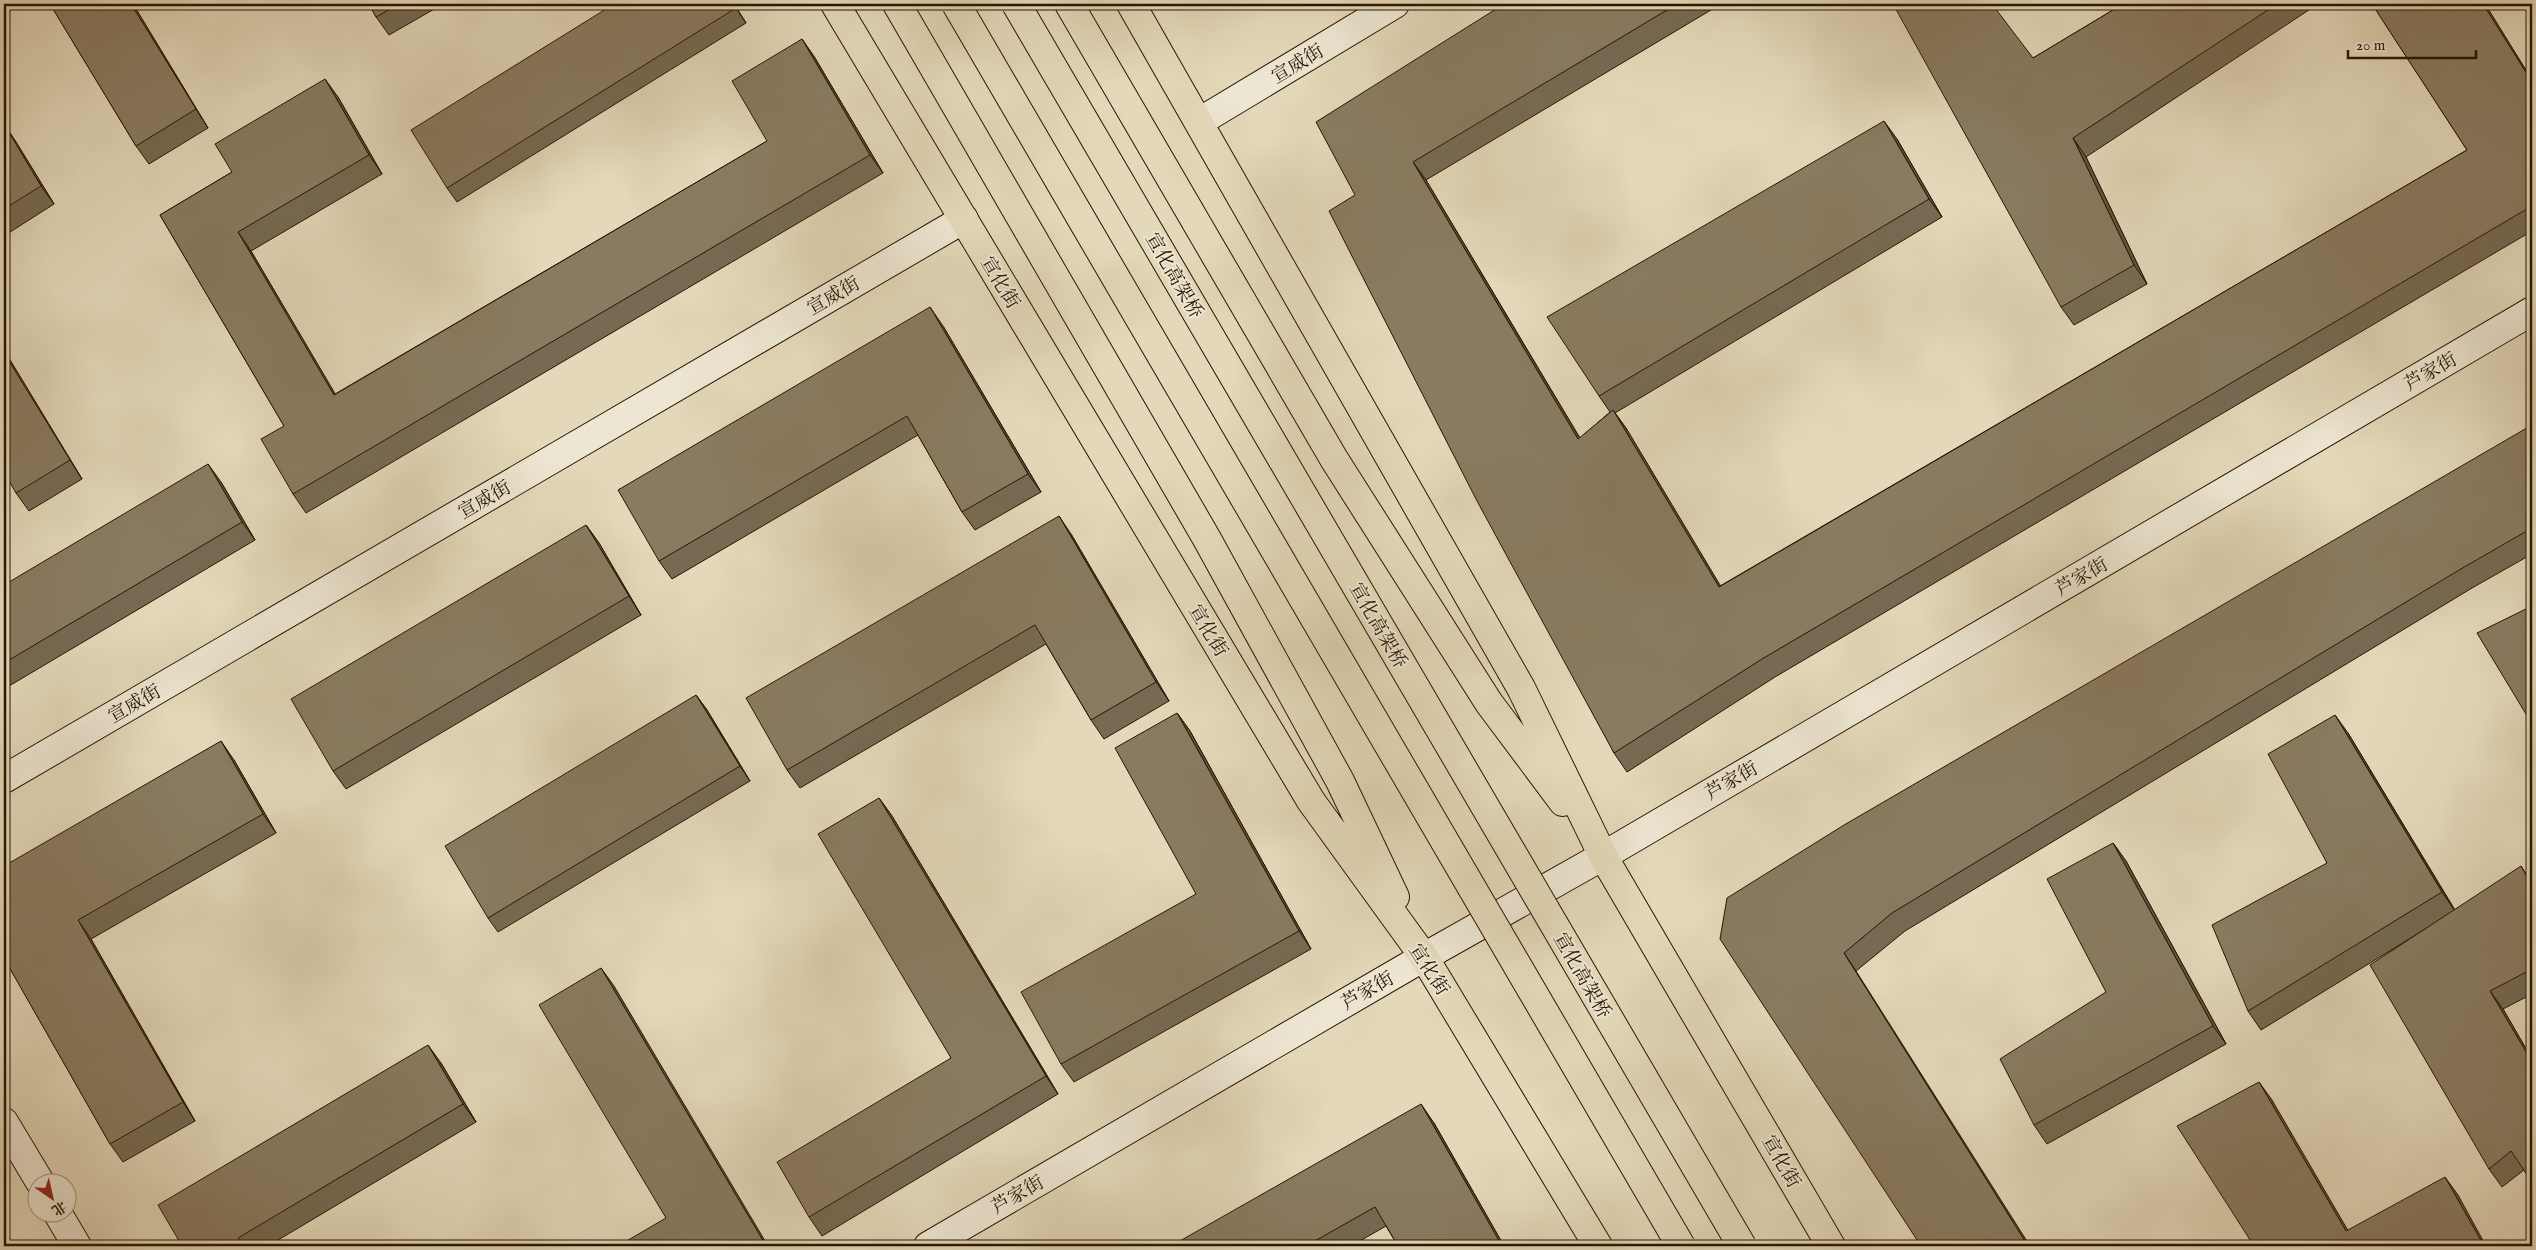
<svg xmlns="http://www.w3.org/2000/svg" width="2536" height="1250" font-family="'IM FELL English','Noto Serif SC',serif">
<style>
.lines{fill:none;stroke-linecap:round;stroke-linejoin:round}
.secondary-casing{stroke:#271601;stroke-width:30}
.highway-casing{stroke:#271601;stroke-width:30}
.secondary{stroke:#ede6d2;stroke-width:28}
.highway{stroke:#e3d8b9;stroke-width:28}
.highway-bridge-casing{stroke:#271601;stroke-width:30;stroke-linecap:butt}
.highway-bridge{stroke:#e3d8b9;stroke-width:28}
.wall{fill:#766a53;stroke:#271601}
.shaded-wall{fill:#605644;stroke:#271601}
.building{fill:#897b61;stroke:#271601}
.labels{text-anchor:middle;stroke-width:4;stroke-linejoin:round;paint-order:stroke}
.street-label{font-size:19px;fill:#271601;stroke:#ede6d2}
</style>
<rect width="100%" height="100%" fill="#e3d8b9"/>
<filter id="stains"><feTurbulence type="fractalNoise" baseFrequency=".004" numOctaves="4"/><feColorMatrix values="0 0 0 0 .2 0 0 0 0 .09 0 0 0 0 .02 0 0 0 .5 -.17"/></filter>
<radialGradient id="worn" r=".72"><stop offset=".6" stop-color="#630" stop-opacity="0"/><stop offset="1" stop-color="#630" stop-opacity=".3"/></radialGradient>
<g class="lines">
<defs>
<path id="secondary" d="M1199,122L1395,4
M4,779L964,219
M4,1122L40,1182
M57,1212L77,1246
M928,1246L1424,957L1603,856L2532,311"/>
<path id="highway" d="M835,4L1311,801L1424,957L1598,1246
M897,4L1207,539L1340,781L1395,897
M1069,4L1334,459L1489,703L1563,802
M1131,4L1521,688L1603,856L1831,1246"/>
</defs>
<use href="#secondary" class="secondary-casing"/>
<use href="#highway" class="highway-casing"/>
<use href="#secondary" class="secondary"/>
<use href="#highway" class="highway"/>
<defs>
<path id="highway-bridge" d="M956,4L1681,1246
M1016,4L1742,1246"/>
</defs>
<use href="#highway-bridge" class="highway-bridge-casing"/>
<use href="#highway-bridge" class="highway-bridge"/>
</g>
<path class="wall" d="M50,4H133L208,128L149,164L136,146Z
M369,4H443L389,35L376,17Z
M734,4L746,23L457,202L447,188Z
M1504,4H1721L1426,180L1580,438L1610,412L1599,396L1897,139L1942,217L1615,413L1626,428L1720,586L2467,150L2372,4H2485L2532,80V231L1775,677L1627,772L1614,753L1355,195Z
M2123,4H2318L2086,157L2147,284L2074,325L2061,307L2033,58Z
M802,39L815,58L883,173L306,513L293,494L284,426L160,215L232,172L338,97L382,174L251,251L335,394L767,141Z
M4,124L16,142L54,204L4,236Z
M943,326L1041,492L975,530L962,512L918,435L672,579L659,561Z
M4,350L82,479L29,511L16,493Z
M2532,425V554L2472,588L1905,931L1856,971L1720,939Z
M221,482L255,540L4,689V585Z
M586,525L599,543L641,615L346,789L333,771Z
M1071,534L1169,701L1104,739L1091,720L1046,644L800,788L787,770Z
M696,695L707,710L750,781L498,932L488,918Z
M1177,713L1190,731L1311,949L1074,1082L1061,1064L1196,894Z
M2348,733L2455,910L2532,883V994L2503,1009L2532,1059V1182L2524,1170L2502,1187L2489,1169L2427,928L2261,1030L2248,1011L2327,863Z
M234,760L276,833L91,939L195,1121L123,1162L110,1144L4,958Z
M879,798L892,816L1058,1094L822,1236L809,1217L951,1058Z
M2113,843L2126,861L2226,1044L2047,1144L2034,1125L2106,992Z
M441,1063L476,1122L268,1246H182Z
M1434,1123L1504,1246H1398L1386,1226L1351,1246H1171Z"/>
<path class="shaded-wall" d="M131,4H133L208,128L196,109Z
M733,4H734L746,23L736,8Z
M2483,4H2485L2532,80V82Z
M802,39L815,58L883,173L870,155Z
M325,79L338,97L382,174L369,155Z
M1884,121L1897,139L1942,217L1929,199Z
M4,124L16,142L54,204L41,186Z
M2073,138L2086,157L2147,284L2134,265Z
M1413,162L1426,180L1591,457L1578,439Z
M238,232L251,251L347,414L334,395Z
M930,307L943,326L1041,492L1028,474Z
M4,350L82,479L70,460L4,353Z
M1613,410L1626,428L1732,605L1719,587Z
M208,464L221,482L255,540L242,522Z
M1059,516L1071,534L1169,701L1156,682Z
M586,525L599,543L641,615L629,596Z
M696,695L707,710L750,781L740,766Z
M1177,713L1190,731L1311,949L1299,931Z
M2335,715L2348,733L2455,911L2442,892Z
M221,741L234,760L276,833L263,814Z
M879,798L892,816L1058,1094L1046,1076Z
M2113,843L2126,861L2226,1044L2213,1026Z
M2521,866L2532,883V886Z
M78,920L91,939L195,1121L183,1102Z
M1844,953L1856,971L2030,1246H2028Z
M601,968L614,986L768,1246H767L765,1244Z
M2490,991L2503,1009L2532,1059V1062Z
M428,1045L441,1063L476,1122L463,1104Z
M2259,1082L2272,1100L2357,1246L2346,1231Z
M1421,1104L1434,1123L1504,1246H1502Z
M2445,1177L2458,1195L2486,1246H2484Z"/>
<path class="building" d="M50,4H131L196,109L136,146Z
M369,4H399L376,17Z
M614,4H733L736,8L447,188L411,130Z
M1504,4H1677L1413,162L1578,439L1613,410L1719,587L2467,150L2372,4H2483L2532,82V206L1762,659L1614,753L1477,501L1329,211L1355,195L1316,122Z
M1893,4H1992L2033,58L2123,4H2277L2073,138L2134,265L2061,307Z
M802,39L870,155L293,494L261,439L284,426L160,215L232,172L215,144L325,79L369,155L238,232L334,395L767,141L732,81Z
M1884,121L1929,199L1599,396L1547,317Z
M4,124L41,186L4,209Z
M930,307L1028,474L962,512L907,416L659,561L618,490Z
M4,353L70,460L16,493L4,472Z
M2532,425V528L2459,570L1892,913L1844,953L2028,1246H1921L1720,939L1727,898L1844,825Z
M208,464L242,522L4,663V585Z
M1059,516L1156,682L1091,720L1035,625L787,770L746,698Z
M586,525L629,596L333,771L291,699Z
M2532,606V724L2477,633Z
M696,695L740,766L488,918L445,846Z
M1177,713L1299,931L1061,1064L1021,992L1196,894L1115,748Z
M2335,715L2442,892L2248,1011L2212,925L2327,863L2268,754Z
M221,741L263,814L78,920L183,1102L110,1144L4,958V866Z
M879,798L1046,1076L809,1217L777,1162L951,1058L818,834Z
M2113,843L2213,1026L2034,1125L2000,1059L2106,992L2047,879Z
M2521,866L2532,886V969L2490,991L2532,1062V1182L2511,1151L2489,1169L2370,965Z
M601,968L765,1244L762,1246H618L666,1218L539,1005Z
M428,1045L463,1104L238,1238L243,1246H182L158,1205Z
M2259,1082L2346,1231L2445,1177L2484,1246H2254L2177,1126Z
M1421,1104L1502,1246H1398L1375,1207L1306,1246H1171Z"/>
<g class="labels">
<g class="street-label">
<text transform="translate(1297 63) rotate(-31)" y="7">宣威街</text>
<text transform="translate(1175 275) rotate(60)" y="7">宣化高架桥</text>
<text transform="translate(1001 282) rotate(59)" y="7">宣化街</text>
<text transform="translate(833 295) rotate(-30)" y="7">宣威街</text>
<text transform="translate(2430 371) rotate(-30)" y="7">芦家街</text>
<text transform="translate(484 499) rotate(-30)" y="7">宣威街</text>
<text transform="translate(2081 576) rotate(-30)" y="7">芦家街</text>
<text transform="translate(1379 625) rotate(60)" y="7">宣化高架桥</text>
<text transform="translate(1209 630) rotate(59)" y="7">宣化街</text>
<text transform="translate(134 703) rotate(-30)" y="7">宣威街</text>
<text transform="translate(1731 780) rotate(-30)" y="7">芦家街</text>
<text transform="translate(1430 969) rotate(57)" y="7">宣化街</text>
<text transform="translate(1583 975) rotate(60)" y="7">宣化高架桥</text>
<text transform="translate(1367 990) rotate(-30)" y="7">芦家街</text>
<text transform="translate(1782 1161) rotate(60)" y="7">宣化街</text>
<text transform="translate(1017 1194) rotate(-30)" y="7">芦家街</text>
</g>
</g>
<rect width="2536" height="1250" fill="none" stroke="#e3d8b9" stroke-width="20"/>
<rect x="5" y="5" width="2526" height="1240" fill="none" stroke="#271601" stroke-width="2.5"/>
<rect x="10" y="10" width="2516" height="1230" fill="none" stroke="#271601"/>
<g transform="translate(52 1198) rotate(146)"><circle r="24" fill="#ede6d2" stroke="#9e937e"/>
<path d="M0-4L9 19L0 12L-9 19Z" fill="#8f2418"/>
<text y="-8" font-size="14" font-weight="bold" text-anchor="middle" fill="#271601">北</text>
</g>
<path d="M2348 50v8h128v-8" fill="none" stroke="#271601" stroke-width="2.5"/>
<text x="2356" y="50" font-size="15" fill="#271601" stroke="#ede6d2" stroke-width="4" paint-order="stroke">20 m</text>
<rect width="100%" height="100%" filter="url(#stains)"/>
<rect width="100%" height="100%" fill="url(#worn)"/>
</svg>
